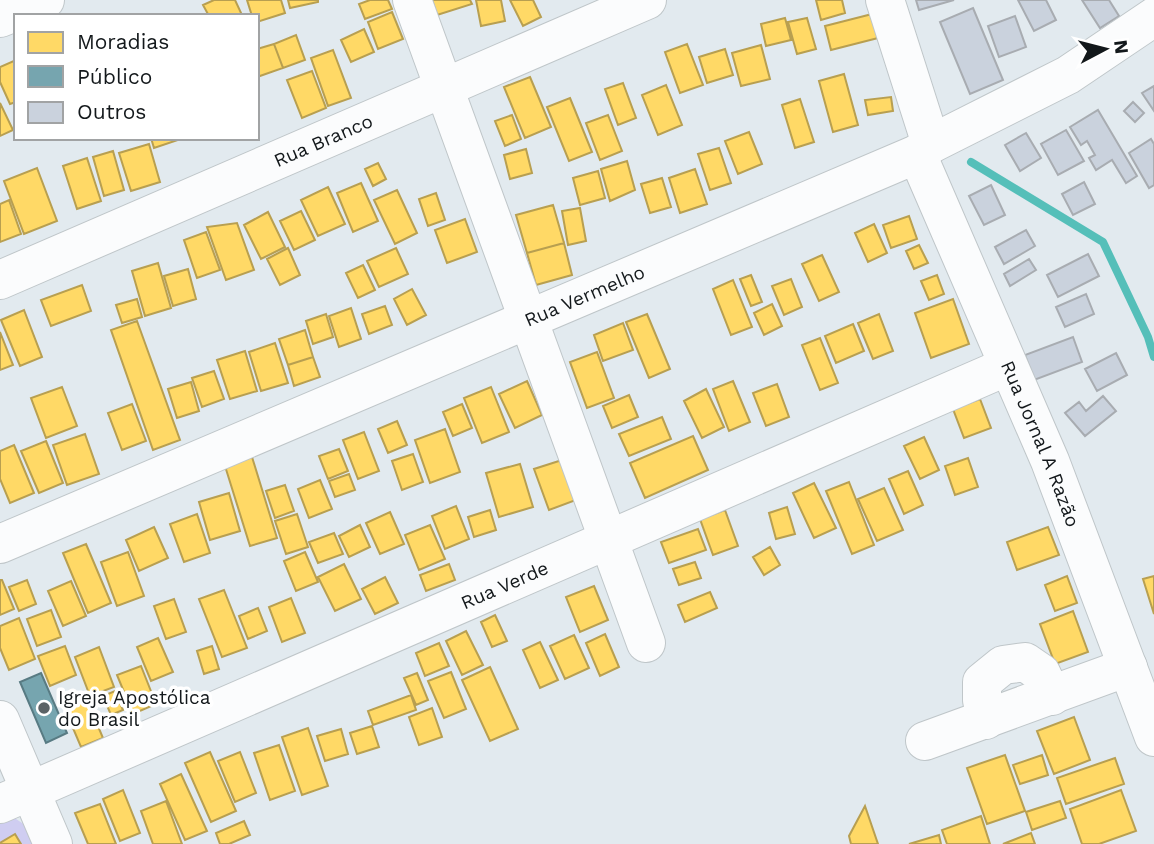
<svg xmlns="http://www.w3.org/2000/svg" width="1154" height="844" font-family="'Work Sans',sans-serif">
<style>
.green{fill:#cfcdf1}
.homes{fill:#ffd966;stroke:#b89f50;stroke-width:2}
.public{fill:#76a5af;stroke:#587b83;stroke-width:2}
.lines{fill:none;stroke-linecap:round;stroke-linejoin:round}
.stream{stroke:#55bfb9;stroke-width:8}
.building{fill:#cad2dd;stroke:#a8acb1;stroke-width:2}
.minor-casing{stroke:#bfc6c9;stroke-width:40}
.minor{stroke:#fbfcfd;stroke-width:38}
.poi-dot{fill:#5b6265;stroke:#fff;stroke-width:2.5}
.labels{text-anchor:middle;stroke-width:7;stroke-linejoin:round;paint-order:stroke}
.street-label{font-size:19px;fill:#13181b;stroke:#fff}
.poi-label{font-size:19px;fill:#13181b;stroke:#fff;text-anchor:start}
</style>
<rect width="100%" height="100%" fill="#e2eaef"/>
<path class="green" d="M13,817L25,825L34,844H0V819Z"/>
<path class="homes" d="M214,0H235L242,15L209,16L203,5Z
M247,0H281L285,13L257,22V16H252Z
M288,0H318V2L290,8Z
M370,0H388L392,9L365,19L359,4Z
M432,0H470L472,4L437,15Z
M476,0H501L505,21L481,26Z
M510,0H533L541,17L523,26Z
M816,0H842L845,13L821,20Z
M392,12L403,39L378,49L368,22Z
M876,13L882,37L831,50L825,26Z
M785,18L791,40L766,46L761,24Z
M807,18L816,49L797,54L788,22Z
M364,29L374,52L351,62L341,40Z
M296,35L305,60L283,68L274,44Z
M274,44L283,68L257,77V49Z
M687,44L703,85L680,93L665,52Z
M761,45L770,79L741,86L732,53Z
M725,49L733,75L707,83L699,57Z
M333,50L351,98L328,106L311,58Z
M16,60V102L10,104L0,82V67Z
M312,71L326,108L302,118L287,80Z
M844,74L858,125L833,132L819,81Z
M530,77L551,127L525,138L504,87Z
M623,83L636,118L618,125L605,89Z
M666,85L682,125L658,135L642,95Z
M891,97L893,111L868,115L865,100Z
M570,98L592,152L569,161L547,107Z
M800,99L814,142L795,148L782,105Z
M0,103L13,130L0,136Z
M512,115L521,139L505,146L495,121Z
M608,115L622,151L600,160L586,123Z
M749,132L762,164L738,174L725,141Z
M151,138H177L178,140L154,148Z
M149,144L160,182L131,191L119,153Z
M719,148L731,183L710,190L698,154Z
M526,149L532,173L510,179L504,155Z
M113,151L124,190L104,196L93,157Z
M87,158L101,201L77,209L63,166Z
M627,161L635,190L610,201L601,169Z
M378,163L386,179L373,186L365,169Z
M37,168L57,221L24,234L4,181Z
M695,169L707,204L680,213L669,178Z
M598,171L605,198L580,205L573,178Z
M662,178L671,207L650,213L641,184Z
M361,183L378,221L353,232L337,193Z
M328,187L345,224L318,236L301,200Z
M397,190L417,233L395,244L374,200Z
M436,193L445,220L428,226L419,199Z
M9,200L21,234L0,242V204Z
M553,205L564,243L527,253L516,215Z
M580,208L586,241L568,245L562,211Z
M301,211L315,240L294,250L280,221Z
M268,212L285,247L261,259L244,225Z
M909,216L917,239L891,248L883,225Z
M465,219L477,252L447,263L435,230Z
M237,223L254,270L226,280L207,227Z
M874,224L887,253L868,262L855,233Z
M206,232L220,270L197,278L184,240Z
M564,243L572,275L536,285L527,253Z
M919,245L928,263L914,269L906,251Z
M288,248L300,275L280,285L267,259Z
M396,248L408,274L379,287L367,261Z
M822,255L839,292L819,301L802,264Z
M158,263L171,308L145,316L132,271Z
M363,265L375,290L358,298L346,273Z
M188,269L196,299L173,306L164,276Z
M751,275L762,302L751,306L740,279Z
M937,275L944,294L929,300L921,281Z
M791,279L802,307L784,315L772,286Z
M733,280L752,327L731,335L713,289Z
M82,285L91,311L51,326L41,300Z
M412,289L426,315L407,325L394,299Z
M137,299L142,317L122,323L116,305Z
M953,299L969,344L931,358L915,313Z
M772,304L782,326L764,335L754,313Z
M385,306L392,325L369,334L362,314Z
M351,308L361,339L339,347L329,316Z
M24,310L42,357L20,366L1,320Z
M326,314L333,337L313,344L306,321Z
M647,314L670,369L649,378L626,322Z
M879,314L893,351L873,359L858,323Z
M137,321L180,440L153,450L111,330Z
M623,323L633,350L603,361L594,335Z
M853,324L864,351L836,363L825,336Z
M305,330L313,357L288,365L279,339Z
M0,332L13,365L0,370Z
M820,338L838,383L820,390L802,345Z
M275,343L288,383L261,391L249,352Z
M245,351L257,391L230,399L217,360Z
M597,352L614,398L587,408L570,362Z
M313,357L320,377L294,386L288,365Z
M214,371L224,399L202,407L192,378Z
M527,381L542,415L515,428L499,394Z
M733,381L750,422L729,431L713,389Z
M191,382L199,411L177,418L168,389Z
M777,384L789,417L766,426L753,393Z
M62,387L77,426L46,438L31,398Z
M491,387L509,432L482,443L464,398Z
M706,389L724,427L702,438L684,401Z
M629,395L638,417L612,428L603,406Z
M980,399L991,428L964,438L953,409Z
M132,404L146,441L122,450L108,413Z
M462,404L472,428L453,436L443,412Z
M662,417L671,439L629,456L619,434Z
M397,421L407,445L388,453L378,429Z
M445,429L460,472L430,483L415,440Z
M364,432L379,471L358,479L343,440Z
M85,434L99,474L67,485L53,445Z
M693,436L708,470L645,498L630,463Z
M924,437L939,470L920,479L904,446Z
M46,441L63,483L39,493L21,451Z
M14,445L34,493L10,503L0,479V451Z
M339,449L348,471L328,479L319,456Z
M413,454L423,482L402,490L392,461Z
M252,457L277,538L250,546L225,466Z
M968,458L978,487L955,495L945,466Z
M562,460L576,500L549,510L534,469Z
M520,464L533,507L499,517L486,473Z
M908,471L923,505L904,514L889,479Z
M349,474L355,490L335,497L329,481Z
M320,480L332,509L309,518L298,489Z
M849,482L874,545L852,554L826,491Z
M814,483L836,528L814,538L793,493Z
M285,485L294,511L275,518L266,491Z
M884,488L903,530L877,541L858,499Z
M229,493L240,531L210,540L199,502Z
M456,506L469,539L445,549L432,516Z
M787,507L795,534L776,539L769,513Z
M490,510L496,530L474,537L468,517Z
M725,510L738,546L713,555L700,519Z
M390,512L404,544L380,554L366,523Z
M197,514L210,553L184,562L170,524Z
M297,514L308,547L286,554L275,521Z
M360,525L370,547L349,557L339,536Z
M430,525L445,559L419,570L405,535Z
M154,527L168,558L139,571L126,540Z
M1048,527L1059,555L1017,570L1007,542Z
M698,529L706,550L669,563L661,542Z
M334,533L343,554L318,563L309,542Z
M86,544L111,603L88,613L63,553Z
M770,547L780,565L764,575L753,557Z
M128,552L144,596L117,606L101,562Z
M305,552L318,582L296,591L284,561Z
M695,562L701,578L679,585L673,569Z
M344,564L361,599L335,611L318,577Z
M449,564L455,580L426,591L420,575Z
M1067,576L1077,603L1055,611L1045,585Z
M1154,576V614L1143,579Z
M385,577L398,603L375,614L362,589Z
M0,580H2L14,609L0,615Z
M27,580L36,604L19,611L9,587Z
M71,581L86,616L63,626L48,591Z
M594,586L608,620L580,632L566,597Z
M224,590L247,648L222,657L199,599Z
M710,592L717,608L685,622L678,605Z
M291,598L305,633L282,642L269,607Z
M174,599L186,632L166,639L154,606Z
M258,608L267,631L248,639L239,616Z
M51,610L61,637L37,646L27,619Z
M1073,611L1088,652L1055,664L1040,624Z
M495,615L507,641L492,647L481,622Z
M19,618L35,659L9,670L0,648V626Z
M466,631L483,665L462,675L446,641Z
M605,634L619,667L600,676L586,643Z
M574,635L589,668L565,679L550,646Z
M158,638L173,672L151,681L137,647Z
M540,642L558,680L540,688L523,650Z
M439,643L449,666L425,676L416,653Z
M65,646L76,675L50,686L38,656Z
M212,646L219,669L204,674L197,651Z
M99,647L114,687L90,696L75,657Z
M141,666L156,704L133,714L117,675Z
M490,667L518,729L490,741L462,680Z
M451,672L466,709L444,718L428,681Z
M417,673L428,700L416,705L404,678Z
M115,691L123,710L111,715L103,696Z
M411,695L416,710L373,725L368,711Z
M86,698L103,738L81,747L64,707Z
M432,708L442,737L419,745L409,717Z
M1074,717L1090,760L1054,774L1037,731Z
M372,726L379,747L357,754L350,733Z
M308,728L328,786L302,795L282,737Z
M341,729L348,754L325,761L317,736Z
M279,745L295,791L270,800L254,753Z
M210,752L236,811L211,822L185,763Z
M240,752L256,793L235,802L218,761Z
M1005,755L1025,811L987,824L967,768Z
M1042,755L1048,775L1020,784L1013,765Z
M1115,758L1124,784L1066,804L1057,778Z
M181,774L207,831L185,840L160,784Z
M123,790L140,833L120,841L103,799Z
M1121,790L1136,831L1099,844H1082L1070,809Z
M166,801L182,844H153L141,811Z
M1060,801L1066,818L1032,830L1026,812Z
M100,804L116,844H88L75,813Z
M865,806L878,844H851L849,836Z
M981,816L990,844H947L942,830Z
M244,821L250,835L229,844H220L216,833Z
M1031,833L1035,844H1003Z
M15,834L21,844H0V843Z
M939,835L941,844H909Z"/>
<path class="public" d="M41,673L67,733L46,743L20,682Z"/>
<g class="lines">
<path class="stream" d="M971,162L1103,242L1148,337L1154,357"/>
</g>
<path class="building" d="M916,0H954L919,10Z
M1018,0H1046L1056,20L1034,31Z
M1082,0H1109L1119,16L1100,28Z
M973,8L1003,80L970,94L940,22Z
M1015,16L1026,47L999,57L988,26Z
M1154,86V111L1142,93Z
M1133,102L1144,113L1135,122L1124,111Z
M1098,110L1137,176L1126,183L1112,160L1096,170L1089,158L1095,155L1087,141L1081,145L1070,127Z
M1066,130L1084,161L1058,175L1041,144Z
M1026,133L1041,158L1020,171L1005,145Z
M1151,139L1154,144V185L1149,188L1129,153Z
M1084,182L1095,204L1073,215L1062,194Z
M991,185L1005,215L984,225L969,196Z
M1026,230L1035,246L1004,264L995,247Z
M1088,254L1099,276L1058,297L1047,275Z
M1029,259L1036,270L1010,286L1004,274Z
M1086,294L1094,314L1065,327L1056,307Z
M1073,337L1082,362L1034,380L1025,355Z
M1116,353L1127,375L1097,391L1085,369Z
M1103,396L1116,411L1085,436L1065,413L1079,402L1086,411Z"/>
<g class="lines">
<defs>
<g id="minor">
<path d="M412,0L646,643"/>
<path d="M885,0L931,144"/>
<path d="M0,18L45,0"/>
<path id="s1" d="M917,154L1050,461L1154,737"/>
<path id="s2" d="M0,280L647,0"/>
<path id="s3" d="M0,544L917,154L931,144L1068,75L1154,17"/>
<path d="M0,720L53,844"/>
<path d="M986,720L982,700V682L1003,665L1025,662L1041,673L1052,696"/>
<path d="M925,741L1128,667"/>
<path id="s4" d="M0,804L1008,366"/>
</g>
</defs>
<use href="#minor" class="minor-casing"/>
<use href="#minor" class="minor"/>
</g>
<circle class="poi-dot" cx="44" cy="708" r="7"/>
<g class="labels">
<g class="street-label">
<text dy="7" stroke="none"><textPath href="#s2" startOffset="352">Rua Branco</textPath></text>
<text dy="7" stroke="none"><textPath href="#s3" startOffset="635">Rua Vermelho</textPath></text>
<text dy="7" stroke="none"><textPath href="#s1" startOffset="315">Rua Jornal A Razão</textPath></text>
<text dy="7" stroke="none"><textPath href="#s4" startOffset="550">Rua Verde</textPath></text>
</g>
<g class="poi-label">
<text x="58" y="704">Igreja Apostólica<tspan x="58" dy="22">do Brasil</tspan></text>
</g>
</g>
<rect x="14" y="14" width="245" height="126" fill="#ffffff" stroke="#a1a3a4" stroke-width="2"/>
<rect x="28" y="32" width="35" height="21" fill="#ffd966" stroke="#a1a3a4" stroke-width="2"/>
<text x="77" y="49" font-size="21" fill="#13181b">Moradias</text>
<rect x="28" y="66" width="35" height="21" fill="#76a5af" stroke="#a1a3a4" stroke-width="2"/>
<text x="77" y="84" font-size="21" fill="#13181b">Público</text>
<rect x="28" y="102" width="35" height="21" fill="#cad2dd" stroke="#a1a3a4" stroke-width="2"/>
<text x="77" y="119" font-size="21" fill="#13181b">Outros</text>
<g transform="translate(1105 49) rotate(83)" stroke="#ffffff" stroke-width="5" paint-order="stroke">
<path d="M0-5L12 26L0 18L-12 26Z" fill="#13181b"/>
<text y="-10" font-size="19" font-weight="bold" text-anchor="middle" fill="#13181b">N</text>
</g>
</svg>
